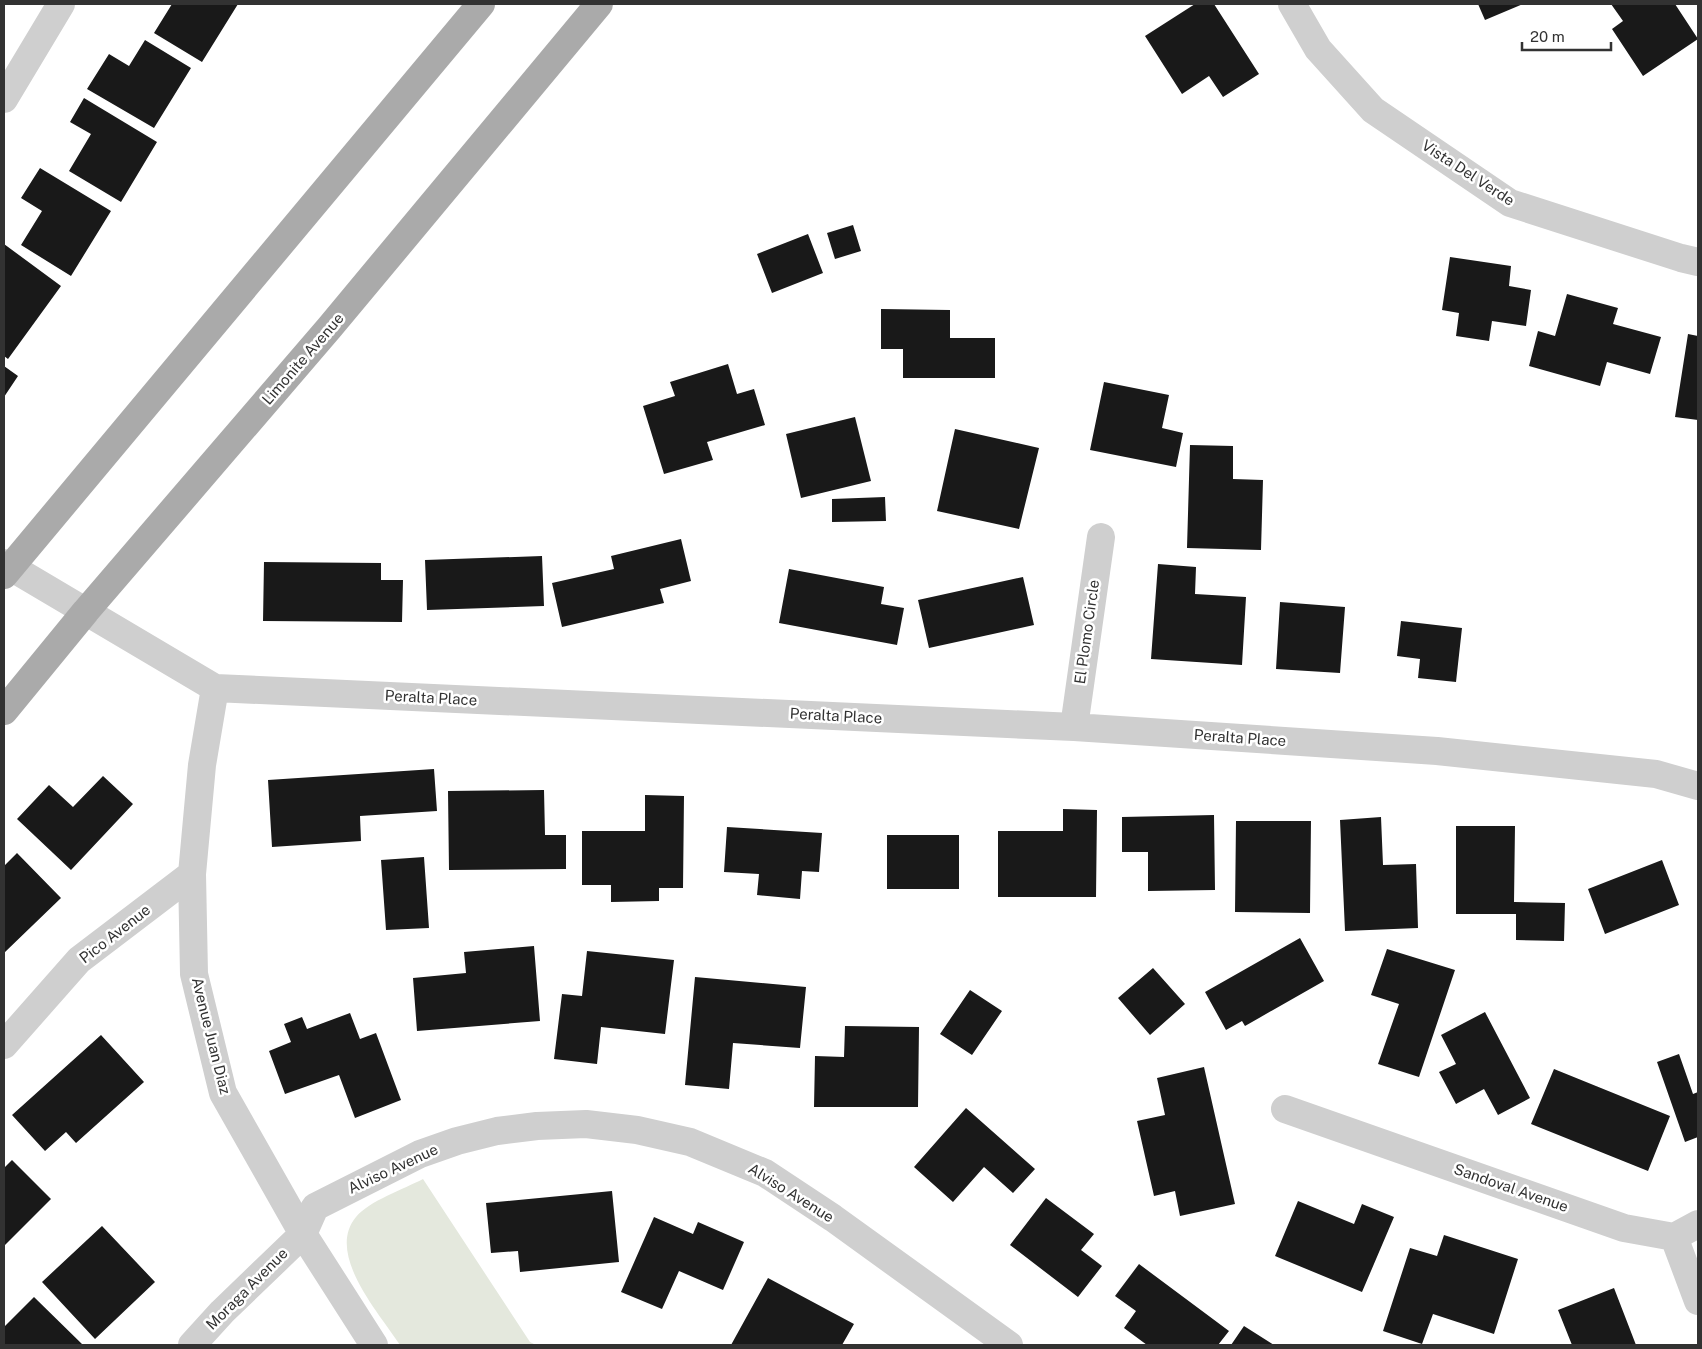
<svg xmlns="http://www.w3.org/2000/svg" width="1702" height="1349" font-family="'Public Sans',sans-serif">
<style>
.green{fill:#e4e8dd}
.building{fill:#191919}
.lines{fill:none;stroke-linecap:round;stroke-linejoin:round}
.minor{stroke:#cfcfcf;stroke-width:28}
.primary{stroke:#aaa;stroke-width:28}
.labels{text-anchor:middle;stroke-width:5;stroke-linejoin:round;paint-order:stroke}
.street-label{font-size:15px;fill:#323232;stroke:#fff}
</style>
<rect width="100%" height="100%" fill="#fff"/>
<path class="green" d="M423,1179L530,1342L536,1345H400C380,1314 325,1254 356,1217C369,1201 404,1189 423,1179Z"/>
<path class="building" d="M172,4H238L202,62L154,33Z
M1195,4H1214L1259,74L1223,97L1209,76L1182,94L1145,36Z
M1478,4H1523L1485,20Z
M1611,4H1675L1698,39L1643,76L1612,29L1623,21Z
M145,40L191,68L154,128L87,89L109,54L129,66Z
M84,98L157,142L121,202L69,171L91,134L70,122Z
M40,168L111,211L71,276L21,245L42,211L21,198Z
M853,225L861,251L835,259L827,233Z
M808,234L823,273L772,293L757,254Z
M4,244L61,286L8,359L4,356Z
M1450,257L1511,266L1509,286L1531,290L1526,326L1492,321L1489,341L1456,336L1459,313L1442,310Z
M1567,294L1618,308L1613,324L1661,337L1650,374L1607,362L1600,386L1529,366L1538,331L1555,336Z
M881,309L950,310V338H995V378H903V349H881Z
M1688,334L1698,336V420L1675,417Z
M728,364L737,394L754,389L765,425L707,442L713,460L664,474L643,406L675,396L670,382Z
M4,366L18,376L4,397Z
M1104,382L1169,395L1162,428L1183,433L1176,467L1090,450Z
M855,417L871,481L801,498L786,434Z
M955,429L1039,448L1019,529L937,511Z
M1190,445L1233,446V479L1263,480L1261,550L1187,548Z
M885,497L886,521L832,522V499Z
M681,539L691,581L660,589L664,603L562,627L552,583L614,569L611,556Z
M542,556L544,606L427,610L425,560Z
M264,562L381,563V580H403L402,622L263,621Z
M1158,564L1196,567L1195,594L1246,597L1242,665L1151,659Z
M789,569L884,587L881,604L904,608L897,645L779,623Z
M1023,577L1034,625L929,648L918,600Z
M1280,602L1345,607L1340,673L1276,669Z
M1401,621L1462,628L1456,682L1418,678L1420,659L1397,656Z
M434,769L437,811L360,816L361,841L272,847L268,780Z
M103,776L133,804L71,870L17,819L49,785L73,807Z
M544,790L545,835H566V869L449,870L448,791Z
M645,795L684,796L683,888H659V901L611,902V885H582V831H645Z
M1063,809L1097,810L1096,897H998V831H1063Z
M1214,815L1215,890L1148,891V852H1122V817Z
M1381,817L1383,865L1416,864L1418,928L1345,931L1340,820Z
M1236,821H1311L1310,913L1235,912Z
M1456,826H1515L1514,902L1565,903L1564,941L1516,940V914H1456Z
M727,827L822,833L819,872L802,871L800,899L757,895L759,874L724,872Z
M887,835H959V889H887Z
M17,853L61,898L4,953V866Z
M424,857L429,928L386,930L381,860Z
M1662,860L1679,905L1605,934L1588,889Z
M1300,938L1324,981L1245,1026L1242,1021L1226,1030L1205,992Z
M534,946L540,1021L417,1031L413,978L466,973L464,952Z
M1387,949L1455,970L1419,1077L1378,1064L1399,1004L1371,995Z
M587,951L674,960L665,1034L601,1027L597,1064L554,1059L562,994L582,996Z
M1153,968L1185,1004L1150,1035L1118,998Z
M695,977L806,987L800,1048L733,1043L729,1089L685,1085Z
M970,990L1002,1011L972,1055L940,1034Z
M1485,1012L1530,1098L1498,1115L1484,1089L1456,1104L1439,1072L1456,1064L1441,1035Z
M350,1013L360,1039L376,1033L401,1100L355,1118L339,1075L285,1094L269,1051L291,1042L284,1024L302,1017L307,1029Z
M845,1026L919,1027L918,1107H814L815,1056L844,1057Z
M101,1035L144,1082L76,1143L66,1132L45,1151L12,1115Z
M1679,1054L1693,1094L1698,1092V1137L1685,1142L1657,1062Z
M1204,1067L1235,1204L1180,1216L1175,1191L1154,1196L1137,1121L1165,1115L1157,1078Z
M1554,1069L1670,1116L1648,1171L1531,1124Z
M966,1108L1035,1169L1013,1193L984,1167L953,1202L914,1167Z
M12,1160L51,1199L4,1246V1168Z
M612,1191L619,1262L520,1272L518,1251L491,1253L486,1203Z
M1046,1198L1094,1234L1081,1250L1102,1266L1078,1297L1010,1245Z
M1298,1201L1354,1224L1362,1204L1394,1217L1362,1292L1275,1256Z
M654,1217L693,1234L698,1222L744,1242L723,1290L679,1271L662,1309L621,1292Z
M102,1226L155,1282L95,1339L42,1282Z
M1444,1235L1518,1259L1494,1334L1433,1314L1422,1344L1383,1331L1410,1248L1437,1256Z
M1139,1264L1229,1331L1218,1345H1147L1124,1328L1136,1311L1115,1296Z
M768,1278L854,1324L842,1345H731Z
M1614,1288L1636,1345H1572L1558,1310Z
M34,1297L83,1345H4V1327Z
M1244,1326L1274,1345H1231Z"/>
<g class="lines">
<path class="minor" d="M1292,4L1318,49L1373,110L1510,203L1681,258L1698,262
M4,99L61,4
M4,563L215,688L1074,727L1437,751L1656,774L1698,786
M215,688L202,765L192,874L194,974L223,1093L303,1234L374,1345
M1074,727L1101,537
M4,1045L79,960L192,874
M1285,1109L1624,1228L1674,1237L1698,1301
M1674,1237L1698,1224
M192,1345L222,1312L303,1234L315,1207L420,1154L457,1141L497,1131L537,1126L586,1124L637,1130L690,1142L765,1173L833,1218L1009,1345"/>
<path class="primary" d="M4,575L481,4
M4,711L86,611L330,327L599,4"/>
</g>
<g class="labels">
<g class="street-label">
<text transform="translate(1468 173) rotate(33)" y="5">Vista Del Verde</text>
<text transform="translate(303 359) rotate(-49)" y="5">Limonite Avenue</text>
<text transform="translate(1087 632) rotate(-82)" y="5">El Plomo Circle</text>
<text transform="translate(431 698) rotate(3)" y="5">Peralta Place</text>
<text transform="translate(836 716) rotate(3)" y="5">Peralta Place</text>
<text transform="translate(1240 738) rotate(4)" y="5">Peralta Place</text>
<text transform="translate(115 934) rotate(-38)" y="5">Pico Avenue</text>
<text transform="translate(211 1036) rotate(76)" y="5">Avenue Juan Diaz</text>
<text transform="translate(393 1169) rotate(-25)" y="5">Alviso Avenue</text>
<text transform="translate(1511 1188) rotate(19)" y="5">Sandoval Avenue</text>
<text transform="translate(791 1193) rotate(32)" y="5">Alviso Avenue</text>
<text transform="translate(247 1289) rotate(-45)" y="5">Moraga Avenue</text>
</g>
</g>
<rect width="1702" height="1349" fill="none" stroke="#323232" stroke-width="10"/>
<path d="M1522 42v8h89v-8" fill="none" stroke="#323232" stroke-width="2.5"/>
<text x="1530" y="42" font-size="15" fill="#323232" stroke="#ffffff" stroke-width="4" paint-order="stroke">20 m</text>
</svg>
